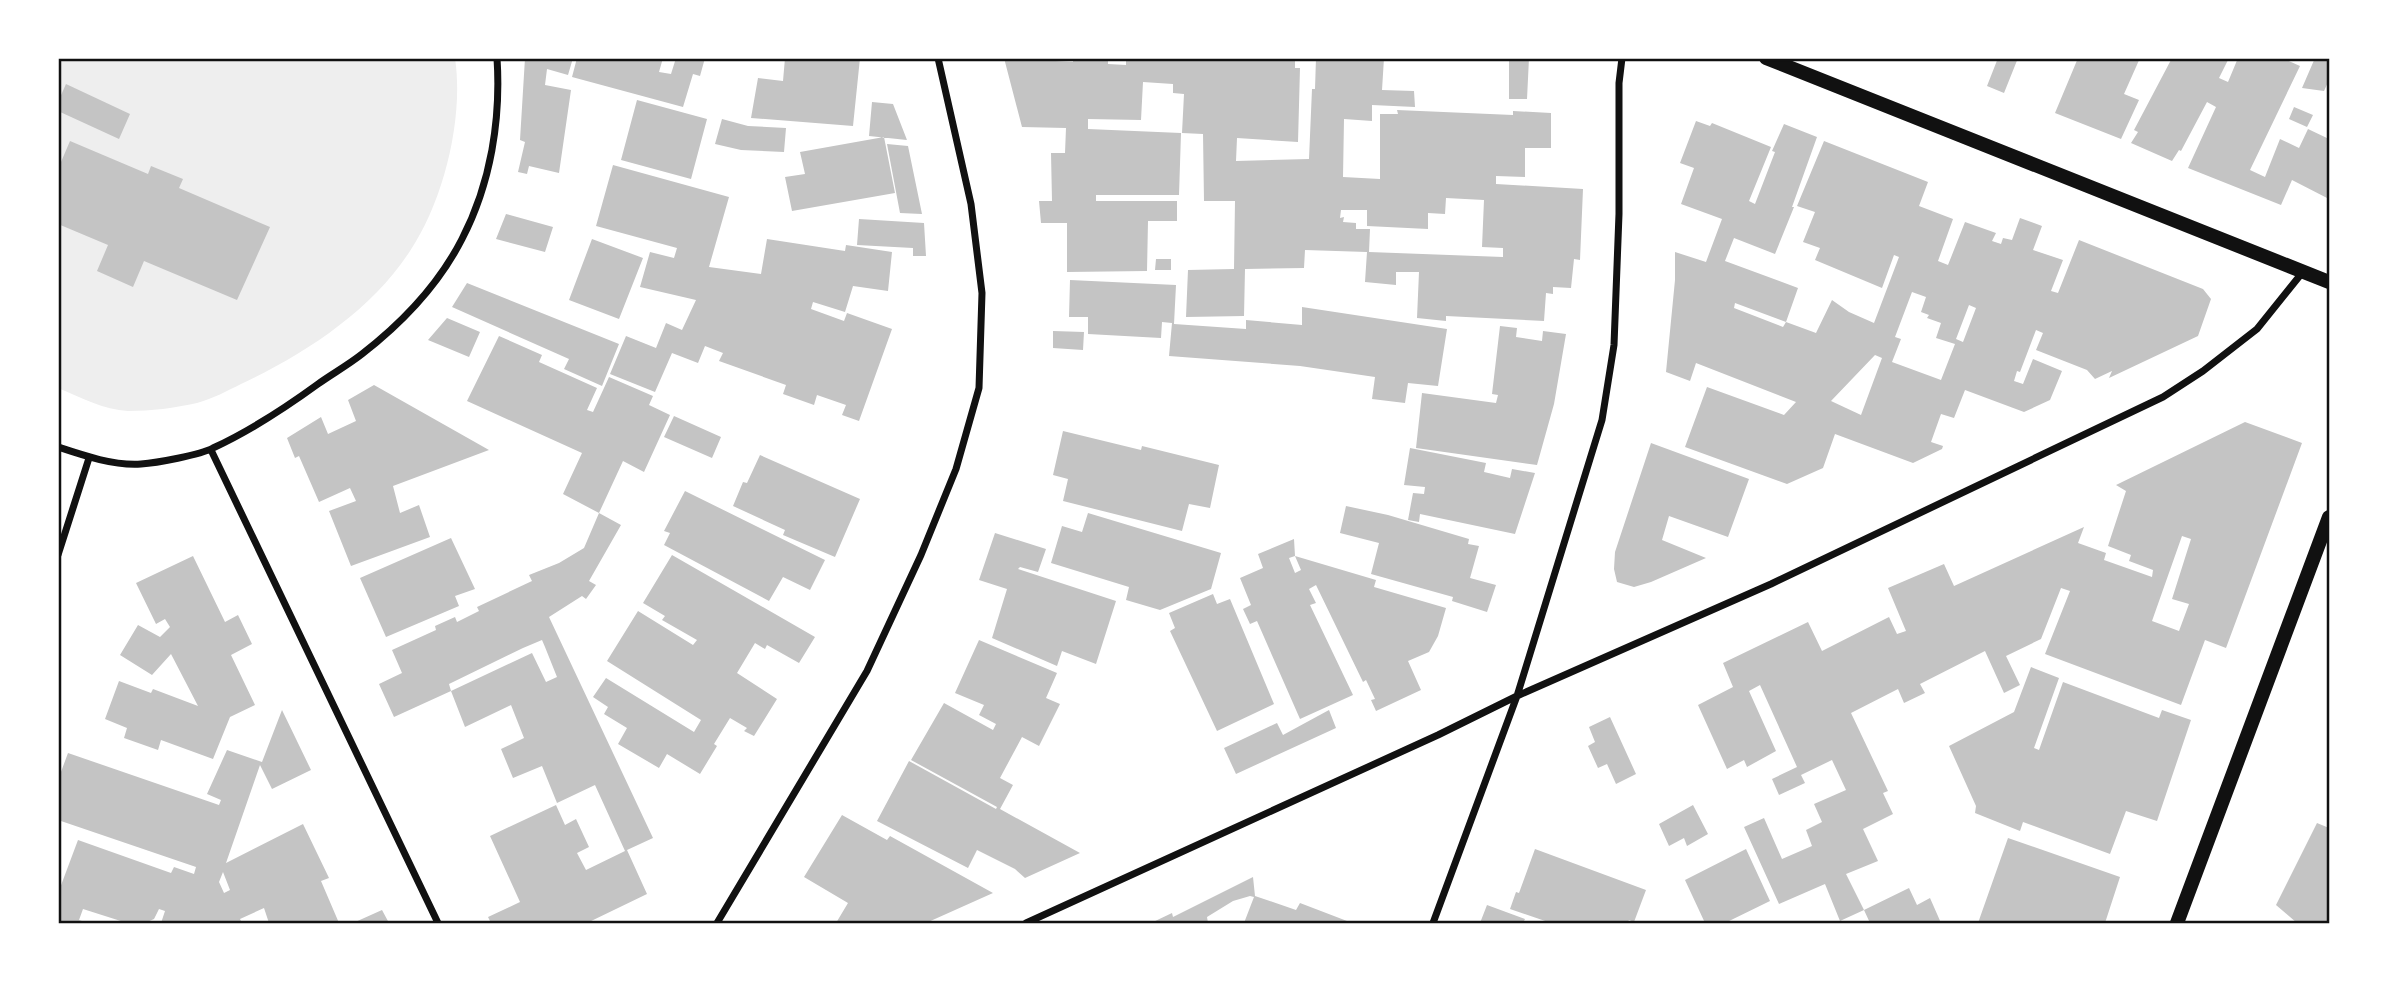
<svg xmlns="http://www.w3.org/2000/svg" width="2387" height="981" font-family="Roboto,sans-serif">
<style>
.green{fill:#eee}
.building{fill:#c4c4c4;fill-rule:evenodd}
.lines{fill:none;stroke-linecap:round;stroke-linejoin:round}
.minor{stroke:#111;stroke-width:7}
.secondary{stroke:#111;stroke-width:14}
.neatline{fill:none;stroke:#111;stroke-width:2.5}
</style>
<rect width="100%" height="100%" fill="#fff"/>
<path class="green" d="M58,58H455C464,118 444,200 410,251C371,311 305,354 241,384C227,391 212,399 197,403C175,408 151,411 128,411C104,410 80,397 58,388Z"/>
<path class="building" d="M525,58H573L568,75L547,69L545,85L571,90L559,173L529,166L527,174L518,172L525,142L520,140Z
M577,58H663L659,72L671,74L676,58H705L700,76L693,74L683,107L572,77Z
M785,58H860L853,126L751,118L758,78L783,81Z
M1004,58L1073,62V58H1108V64L1126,65V58H1271V60L1295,61V68H1300L1298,142L1237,138L1236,161L1309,159L1312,89H1315L1316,58H1384L1382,90L1414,91L1415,107L1372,105V121L1344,119L1343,177L1380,179V114H1398L1397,110L1513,115V111L1551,113V148H1525V177L1496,176V184L1583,189L1580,260L1574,259L1571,288L1553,287V294L1546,293L1544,321L1446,316V321L1417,318L1419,272H1396V285L1365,282L1367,252L1305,250L1304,268L1245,269L1244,316L1186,317L1188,270L1234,269L1235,201H1204L1203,134L1182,133L1184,94L1173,93V84L1143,82L1141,120L1088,119V129L1181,133L1179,195H1096V201H1177V221H1148L1147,271L1067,272V223H1041L1039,201H1052L1051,153H1065L1066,128L1022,127ZM1446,198L1484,200L1482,247L1503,248V257L1369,252L1370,229H1356V223L1343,222L1344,217L1340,218L1341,210H1367V226L1428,229V213L1445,214Z
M1509,58H1529L1527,99H1509Z
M1998,58H2018L2004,93L1987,86Z
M2078,58H2140L2124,94L2139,100L2121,139L2055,113Z
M2172,58H2229L2219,78L2228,82L2238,58H2282L2300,66L2250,170L2265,177L2280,139L2299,148L2308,129L2329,139V199L2292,180L2281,205L2188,168L2216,107L2207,102L2181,151L2179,150L2172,161L2131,143L2138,132L2134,130Z
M2315,58H2329V80L2324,91L2302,88Z
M66,84L130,114L119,139L58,111V102Z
M637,100L707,119L691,179L621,160Z
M872,102L893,104L907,140L869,136Z
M2294,107L2313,115L2307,127L2289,119Z
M722,119L748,126L786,128L784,152L741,150L715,144Z
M1696,121L1710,126L1712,123L1771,147L1749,201L1755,204L1775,152L1772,151L1784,124L1817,137L1792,207H1794L1775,254L1734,238L1725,261L1798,288L1786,322L1735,303L1734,308L1783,327L1786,322L1816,333L1832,300L1849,312L1874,323L1899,257L1894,255L1882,288L1815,260L1820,248L1803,242L1815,212L1797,206L1824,141L1928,182L1919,206L1953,219L1938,261L1948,265L1965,222L1996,233L1992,241L2001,244L2003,238L2012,240L2020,218L2042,226L2033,250L2063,260L2051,291L2058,293L2079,240L2203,289L2211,299L2198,336L2109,378L2112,371L2095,379L2087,370L2036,350L2043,333L2036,330L2020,372L2017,371L2014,381L2023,384L2033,359L2062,371L2050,400L2024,412L1965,390L1954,418L1941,414L1931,442L1943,446L1942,449L1913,463L1835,434L1823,468L1787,484L1685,447L1707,387L1784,415L1796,402L1696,363L1690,381L1666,372L1675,280V252L1706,262L1722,219L1681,204L1694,168L1680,163ZM1912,292L1926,297L1921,312L1929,315L1927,318L1941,323L1936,338L1955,344L1941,380L1892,362L1901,339L1895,337ZM1969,305L1976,308L1963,342L1956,339ZM1875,355L1882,358L1861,415L1831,401Z
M884,137L895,193L792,211L785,177L805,174L800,152Z
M70,141L148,174L151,166L183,179L179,188L270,227L237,300L144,261L133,287L97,271L108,245L58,224V169Z
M887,144L908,146L922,214L900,213Z
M613,165L729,197L709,267L761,274L767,239L845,251L846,245L892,252L888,291L853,286L845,312L813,302L811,309L844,321L847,313L892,329L859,421L842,415L846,405L817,395L814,405L783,394L786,385L719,361L723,353L705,346L698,363L672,353L655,392L610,374L626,336L656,348L666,323L682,330L696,300L640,287L650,252L674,258L677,248L596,226Z
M506,214L553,227L545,252L496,239Z
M859,219L924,223L926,256H913V248L857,245Z
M592,239L643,258L619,319L569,300Z
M1156,259H1171V270H1155Z
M1070,280L1176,285L1174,324L1246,329V320L1302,325V307L1447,329L1438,386L1408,383L1405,403L1372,399L1375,377L1300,366L1169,356L1172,323L1162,322L1161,338L1088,334V317H1069Z
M467,283L619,344L602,386L564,369L569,359L452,307Z
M447,318L480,332L469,357L428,340Z
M1500,326L1517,328L1516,337L1542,341L1543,331L1566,334L1554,404L1537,465L1416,448L1422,393L1496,403L1498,395L1492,394Z
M1053,331L1084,332L1083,350L1053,348Z
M499,336L542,355L539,362L597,388L587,410L593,412L609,377L653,396L649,405L670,415L644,472L623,461L599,513L563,494L582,453L467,401Z
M374,385L489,450L393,486L400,513L419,505L430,537L351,566L329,511L356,501L350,488L319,502L299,456L295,458L287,438L321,417L328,434L356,421L348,400Z
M674,416L721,437L712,458L664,437Z
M2245,422L2302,443L2226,648L2205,640L2181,705L2045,654L2070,591L2061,588L2041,639L2006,656L2020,685L2004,693L1985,651L1920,684L1925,693L1904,703L1898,689L1851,713L1888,791L1883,793L1893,814L1863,829L1878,861L1846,874L1864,910L1909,888L1917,905L1930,898L1941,923H1870L1864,910L1840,921L1825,884L1779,904L1744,827L1764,818L1782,859L1812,846L1806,830L1822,822L1814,804L1846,790L1832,760L1801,775L1805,783L1779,795L1772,779L1797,767L1760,685L1749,691L1776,751L1747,767L1744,760L1727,769L1698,705L1733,687L1723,663L1808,622L1822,651L1889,617L1897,634L1906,631L1888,588L1944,564L1954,586L2084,527L2078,543L2106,553L2104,560L2152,577L2153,570L2129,561L2131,555L2108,546L2126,491L2116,485ZM2182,536L2191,539L2172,599L2189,604L2179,631L2152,621Z
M1063,431L1141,450L1142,446L1219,465L1210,508L1189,504L1182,531L1063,501L1068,479L1053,475Z
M1651,443L1749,479L1728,537L1669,516L1662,540L1706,558L1651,582L1634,587L1617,582L1614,569L1615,552Z
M1410,448L1486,463L1484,472L1510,478L1512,469L1535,473L1515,534L1420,514L1419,522L1408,520L1413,493L1424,494L1425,487L1404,485Z
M760,455L860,499L835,557L783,535L785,530L733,506L743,482L747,483Z
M685,491L825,560L810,590L783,577L769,601L664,545L670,533L664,531Z
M1346,506L1388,515L1469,539L1468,544L1479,546L1470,578L1496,585L1487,612L1452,601L1453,597L1371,574L1379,543L1340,533Z
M599,513L621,525L589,581L596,585L586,599L582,596L549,617L653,838L627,850L647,894L587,923H491L488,917L520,902L490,836L556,805L565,825L576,819L589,847L577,853L586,870L625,851L595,785L557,803L542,766L513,778L501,749L524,738L511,705L465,727L451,691L532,653L546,682L557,677L545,647L542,640L523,648L449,684L451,691L394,717L379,684L402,673L392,650L436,630L435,626L455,617L457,622L479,611L477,607L532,581L529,575L559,563L584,548Z
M1088,513L1221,553L1211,589L1160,610L1126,600L1129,587L1051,563L1062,526L1082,532Z
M995,533L1046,549L1038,572L1020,567L1018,569L1116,601L1096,664L1062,651L1057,666L992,638L1007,589L979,580Z
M451,538L475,589L455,596L459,606L386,637L360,578Z
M1294,539L1295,556L1376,580L1374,587L1446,608L1438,636L1429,652L1408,661L1421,690L1376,711L1371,700L1375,699L1366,680L1363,682L1316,585L1309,589L1316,603L1310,605L1353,695L1300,719L1257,621L1250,624L1243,609L1251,605L1240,578L1263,568L1258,554ZM1295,556L1301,570L1295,573L1289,558Z
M672,555L815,637L799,663L767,645L765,649L755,643L737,673L777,699L754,736L744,731L747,728L730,718L714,744L717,746L700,774L667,754L659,768L618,744L627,728L604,714L608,707L593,697L606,678L694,732L701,720L607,661L638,611L693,645L697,640L662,620L665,616L643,603Z
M193,556L225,622L238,615L252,644L231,655L255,705L230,717L213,759L161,740L158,750L124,738L127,728L105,719L119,681L151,693L153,689L198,706L171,654L152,675L120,655L138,625L160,637L170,627L165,619L156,624L136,583Z
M1213,594L1217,604L1230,599L1274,704L1217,731L1170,631L1175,628L1169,613Z
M979,640L1057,673L1046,698L1060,704L1039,746L1022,737L1000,778L1013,785L1000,809L1080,853L1025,878L1015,869L977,850L968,868L877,821L909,761L996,809L997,807L911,760L944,703L993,730L996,724L979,715L984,705L955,693Z
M2031,667L2059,678L2034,748L2039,750L2063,682L2159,718L2162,710L2191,720L2157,821L2126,811L2110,854L2023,822L2020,831L1975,813L1976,806L1949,746L2014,712Z
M282,710L311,770L272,789L260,765L226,863L303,824L329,878L321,881L339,923H269L264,908L240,919L242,923H161L165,911L159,909L154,919L145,923H127L83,909L79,920L88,923H58V887L60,888L78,840L171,873L174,867L194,874L196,867L58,820V780L68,753L219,805L221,800L207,794L227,750L262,762ZM223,872L230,890L224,893L219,882Z
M1329,710L1336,728L1236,774L1224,748L1277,723L1283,735Z
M1610,717L1636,774L1616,784L1607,764L1598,768L1588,746L1595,742L1589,727Z
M1693,805L1708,834L1687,846L1684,838L1669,846L1659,824Z
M842,815L887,840L890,836L993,893L926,923H836L848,903L804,877Z
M2317,823L2329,828V923H2297L2276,905Z
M2008,838L2120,877L2105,923H1978Z
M1535,849L1646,890L1634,922L1629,920L1627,923H1551L1510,909L1516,892L1519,893Z
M1746,849L1770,901L1725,923H1705L1685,880Z
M1253,877L1255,896L1296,910L1300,903L1347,921L1346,923H1244L1254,897L1250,896L1233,901L1207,917L1208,923H1151L1172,913L1173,917Z
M1487,905L1525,919L1523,923H1480Z
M382,910L389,923H353Z"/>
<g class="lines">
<path class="minor" d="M58,447C82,455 114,466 141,464C156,463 200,455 213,448C250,431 285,408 318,384C332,374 348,365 362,354C402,323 439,284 462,239C491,183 501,119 497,58
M211,450L438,923
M58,555L89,458
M717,923L867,671L921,555L956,469L979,388L982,293L971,204L938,58
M1026,923L1438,735L1517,696L1771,584L2163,397L2203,371L2257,329L2302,273
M1433,923L1517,696L1602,420L1614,345L1619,214V83L1622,58"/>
<path class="secondary" d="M1766,58L2329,282
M2177,923L2329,517"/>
</g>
<rect width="2387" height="981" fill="none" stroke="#ffffff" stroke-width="119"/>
<rect x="60" y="60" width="2268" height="862" class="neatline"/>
</svg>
